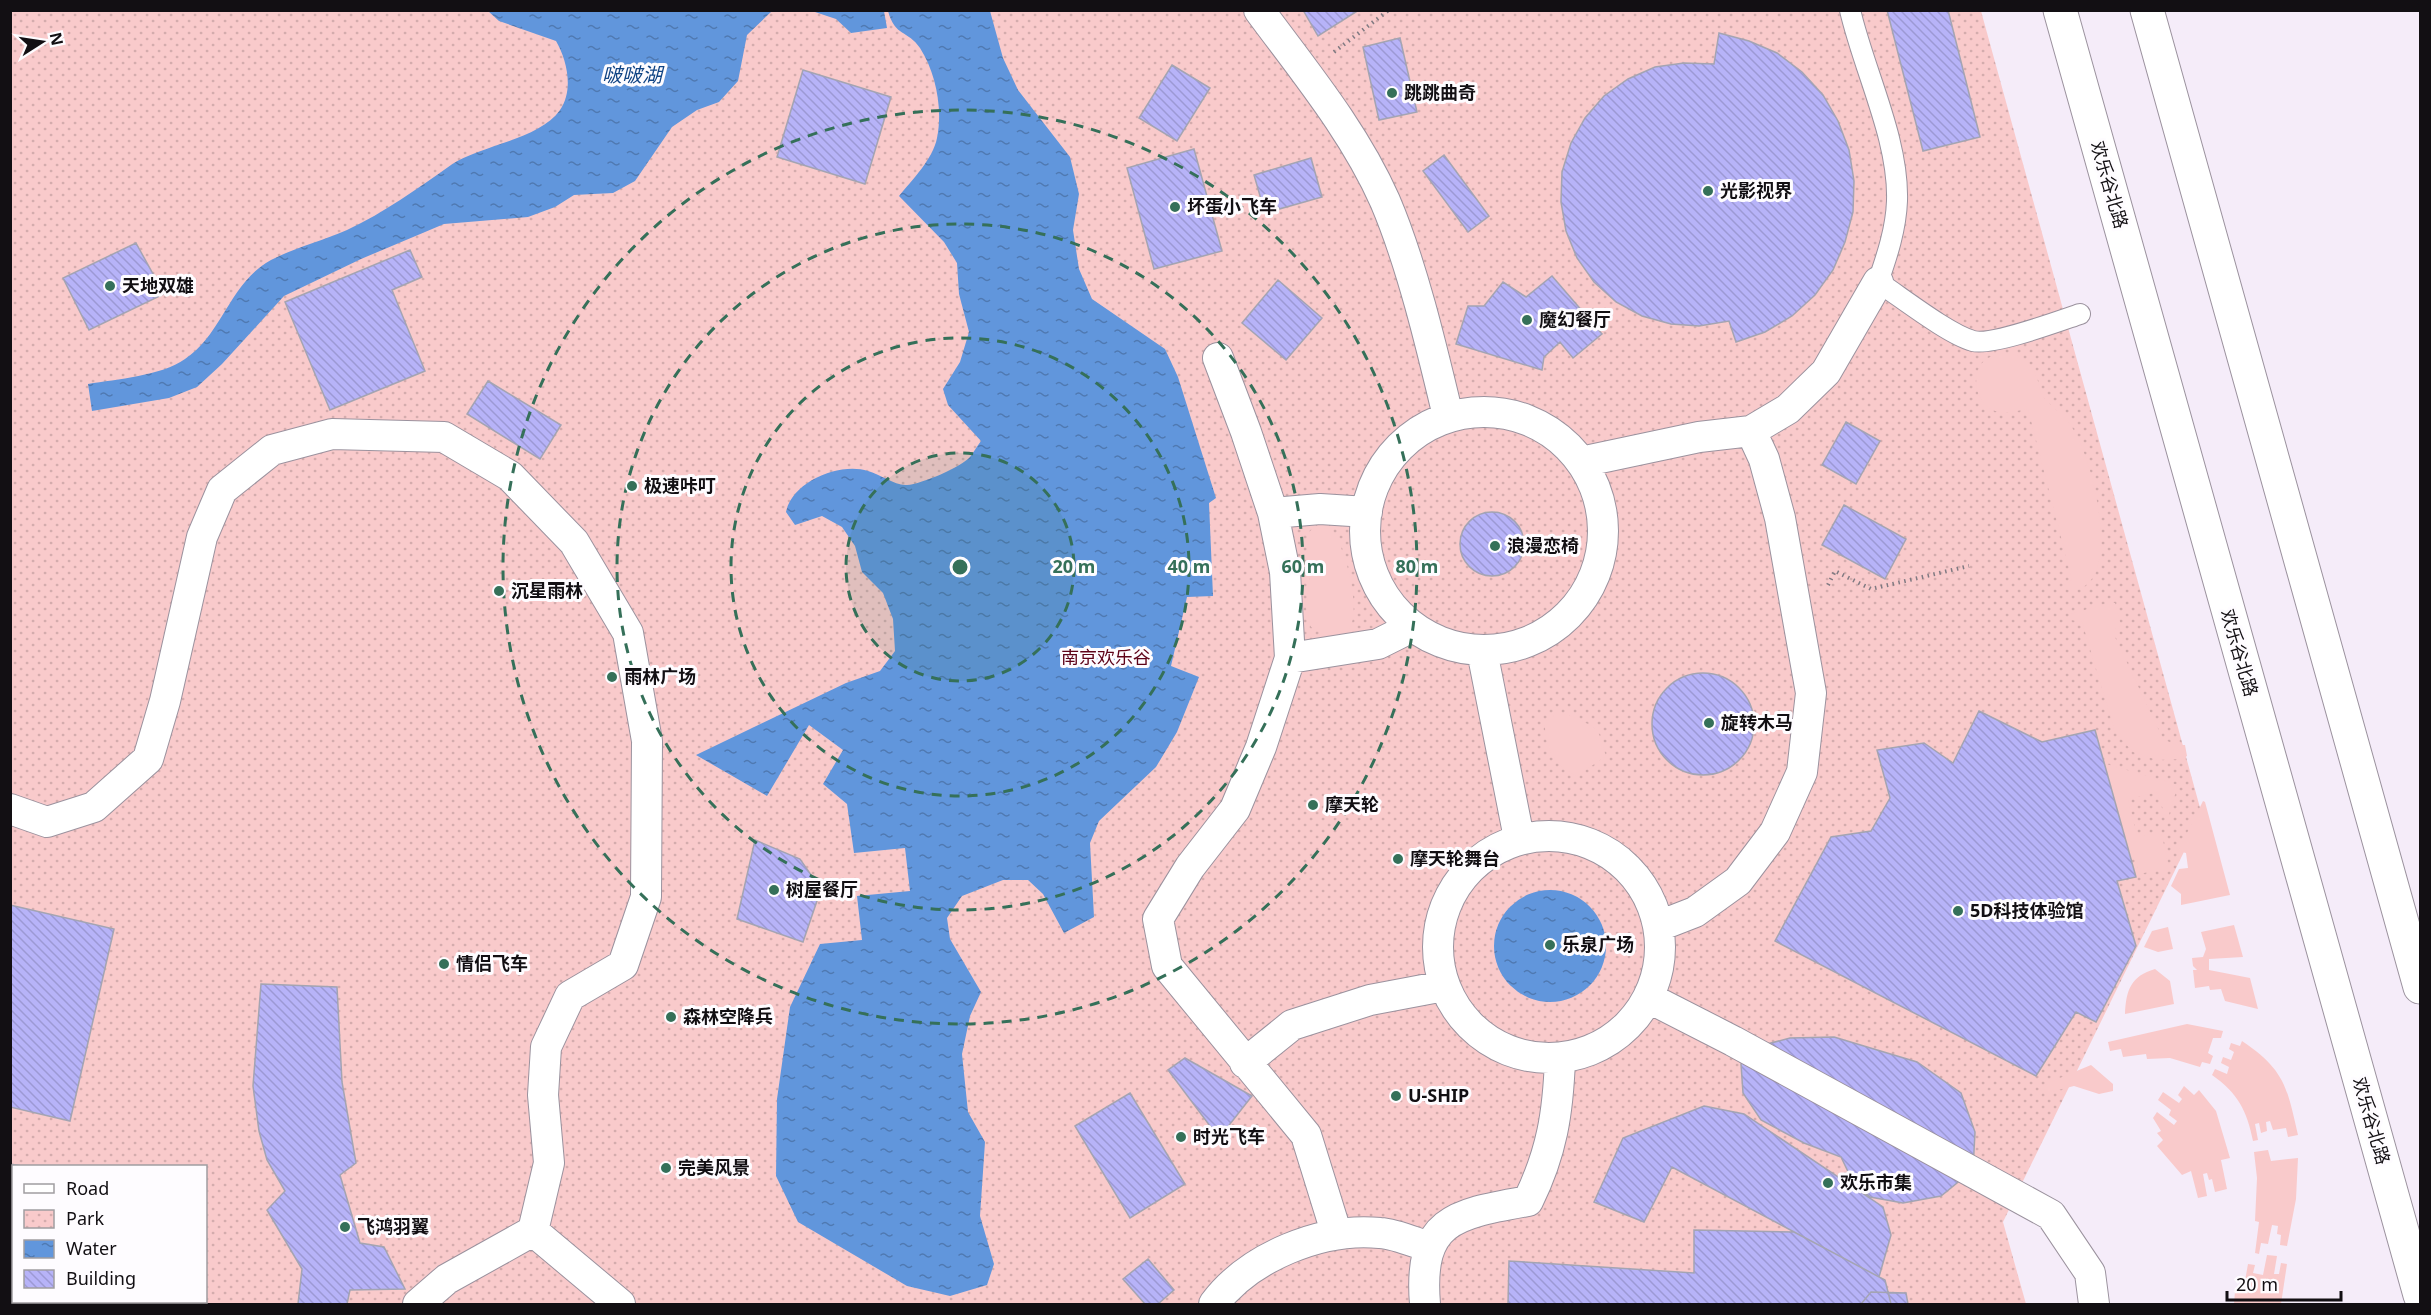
<svg xmlns="http://www.w3.org/2000/svg" width="2431" height="1315" font-family="'Noto Sans','Noto Sans SC',sans-serif">
<style>
.park{fill:url(#park-dots);fill-rule:evenodd}
.garden{fill:#f9cacb}
.water{fill:url(#water-ripples)}
.building{fill:url(#building-back-hatch);stroke:#a4a4b2;stroke-width:1.5}
.lines{fill:none;stroke-linecap:round;stroke-linejoin:round}
.service-casing{stroke:#9b929e;stroke-width:22}
.pedestrian-casing{stroke:#9b929e;stroke-width:32}
.secondary-casing{stroke:#9b929e;stroke-width:35}
.path{stroke:#807a82;stroke-width:4;stroke-dasharray:1.5 4.5;stroke-linecap:butt}
.service{stroke:#fff;stroke-width:20}
.pedestrian{stroke:#fff;stroke-width:30}
.secondary{stroke:#fff;stroke-width:33}
.ring{fill:none;stroke:#357059;stroke-width:3;stroke-dasharray:10 8}
.poi-dot{fill:#357059;stroke:#fefcff;stroke-width:2}
.labels{text-anchor:middle;stroke-width:6;stroke-linejoin:round;paint-order:stroke}
.poi-label{font-size:18px;font-weight:bold;fill:#120f13;stroke:#fefcff;text-anchor:start}
.street-label{font-size:18px;fill:#120f13;stroke:#fefcff}
.park-label{font-size:18px;fill:#5e0319;stroke:#fefcff}
.water-label{font-size:20px;font-style:italic;fill:#104484;stroke:#fefcff}
.centre{fill:#357059;stroke:#fefcff;stroke-width:3}
.ring-label{font-size:18px;text-anchor:middle;font-weight:bold;fill:#357059;stroke:#fefcff;stroke-width:6;stroke-linejoin:round;paint-order:stroke}
</style>
<defs>
<pattern id="park-dots" width="8" height="8" patternUnits="userSpaceOnUse" patternTransform="scale(1.5)"><rect width="8" height="8" fill="#f9cacb"/><path d="M2 2h.1M6 6h.1" fill="none" stroke="#d4acad" stroke-width="1.8" stroke-linecap="round"/></pattern>
<pattern id="water-ripples" width="26" height="14" patternUnits="userSpaceOnUse" patternTransform="scale(1.5)"><rect width="26" height="14" fill="#6196dc"/><path d="M2 4q2-2 4 0t4 0M15 11q2-2 4 0t4 0" fill="none" stroke="#4f79b1"/></pattern>
<pattern id="building-back-hatch" width="6" height="6" patternUnits="userSpaceOnUse" patternTransform="scale(1.5)"><rect width="6" height="6" fill="#b7b3f8"/><path d="M-1 5l2 2M0 0l6 6M5-1l2 2" fill="none" stroke="#9c99d4"/></pattern>
</defs>
<rect width="100%" height="100%" fill="#f5ecf9"/>
<path class="park" d="M10,11H1981L2202,815L2003,1222L2026,1304H11ZM14,1166H206V1302H14Z"/>
<path class="garden" d="M1999,353C2017,353 2031,359 2037,378C2039,383 2039,390 2042,395C2049,405 2060,412 2068,421C2075,431 2082,446 2086,458C2096,486 2114,564 2086,585C2080,590 2074,592 2066,589L2064,585L2072,580L2028,409C2018,410 2010,414 2000,412C1976,409 1968,374 1986,359C1990,357 1995,355 1999,353Z
M1327,523C1351,547 1379,675 1311,627L1306,608L1310,577L1307,552L1310,531L1319,524Z
M2108,603H2115L2121,626L2115,629L2114,635L2163,739L2176,745H2185L2187,756L2182,759L2157,760L2133,752L2115,732L2082,622L2071,620V614Z
M1567,714C1596,730 1597,720 1606,756L1577,776C1554,765 1544,747 1545,722L1555,715Z
M2103,763L2178,785L2167,821L2157,792L2128,799L2137,837L2161,831L2169,868L2139,874L2135,858L2130,859Z
M2203,801L2205,802L2230,895L2181,905V894L2171,886L2179,869L2188,868L2186,853L2178,851Z
M2234,925L2243,957L2209,959V970L2250,978L2258,1009L2225,1001L2221,989L2210,990L2209,986L2195,988L2193,970H2197L2193,966L2192,958L2203,957L2206,949L2201,932Z
M2168,927L2173,949L2158,952L2144,947L2152,931Z
M2155,969L2170,981L2174,1004L2125,1014C2126,990 2131,976 2155,969Z
M2187,1024L2223,1031L2221,1038H2213L2208,1053L2213,1056L2210,1064L2202,1062L2200,1067L2170,1058L2147,1059L2146,1054L2123,1057L2121,1049L2110,1051L2108,1042Z
M2242,1041C2285,1070 2287,1087 2298,1135L2288,1137L2286,1128L2273,1130L2270,1121L2266,1122L2267,1131L2261,1133L2259,1123L2255,1124L2258,1140L2253,1141C2247,1111 2238,1093 2212,1075L2215,1069L2227,1074L2229,1067L2221,1063L2223,1057L2231,1060L2234,1052L2229,1049L2231,1043L2240,1046Z
M2091,1065L2113,1084V1091L2099,1094L2074,1086L2046,1093L2043,1085Z
M2184,1086L2194,1095L2199,1090L2216,1111L2230,1158L2221,1160L2227,1189L2215,1192L2212,1179L2209,1180L2207,1173L2203,1174L2207,1196L2198,1198L2191,1171L2182,1175L2157,1146L2163,1140L2157,1133L2161,1131L2153,1118L2157,1112L2174,1125L2177,1121L2169,1115L2171,1110L2158,1100L2163,1092L2179,1103L2182,1099L2178,1095Z
M2268,1150L2271,1161L2298,1158L2296,1199L2287,1246L2280,1245L2281,1235L2277,1234L2278,1226L2272,1225L2268,1244L2261,1243L2259,1254L2255,1253L2259,1222L2255,1221L2257,1178L2254,1152Z
M2267,1255L2277,1256L2274,1274H2279L2281,1263L2287,1264L2281,1304H2234L2235,1291L2243,1292L2248,1264L2255,1265L2253,1273L2263,1275Z"/>
<path class="water" d="M488,11H772L747,35L738,81L719,102L697,110L672,127L635,181L613,193L574,195L555,207L528,217L444,224L361,259L284,296L222,364L197,387L169,398L92,411L88,384C117,379 161,376 185,359C222,335 230,282 271,260C294,248 322,241 347,230C385,212 417,189 451,165C480,145 539,140 560,110C574,90 567,60 556,41L499,21Z
M812,11H884L887,28L851,33L836,19Z
M888,11H990L1003,58L1018,90L1070,157L1079,194L1073,230L1079,269L1092,299L1165,349L1178,377L1216,498L1209,503L1213,596L1187,597L1171,666L1199,677L1177,732L1156,767L1099,821L1090,843L1094,917L1064,933L1043,894L1028,880H1003L962,896L947,918L950,939L981,992L970,1016L962,1054L968,1112L985,1142L980,1216L994,1264L987,1285L950,1296L907,1286L798,1222L776,1176L777,1099L790,1007L820,944L862,940L857,896L910,891L905,848L854,853L847,804L823,784L843,750L809,725L767,796L696,755L846,683L880,671L895,651L893,619L883,593L862,572L855,546L842,527L822,516L795,525L786,512C792,482 839,462 868,471C880,474 895,486 907,485C922,484 961,467 970,457C974,452 977,446 981,441L948,405L943,389L960,362L969,332L959,294L957,263L944,242L899,196C912,180 933,159 937,138C943,109 936,73 920,48C908,30 895,37 888,11Z
M1494 946a56 56 0 1 1 112 0a56 56 0 1 1-112 0Z"/>
<path class="building" d="M1303,10H1359L1318,36Z
M1887,10H1948L1980,137L1923,151Z
M1719,33L1749,41L1777,53L1802,72L1823,95L1838,121L1849,150L1854,181L1853,212L1845,242L1833,270L1815,295L1792,316L1765,332L1736,342L1729,321L1699,326L1671,324L1642,316L1616,302L1594,282L1577,258L1566,231L1561,202L1562,172L1571,143L1585,118L1604,96L1628,79L1655,67L1684,63L1714,64Z
M1400,38L1417,112L1379,120L1363,47Z
M1172,65L1210,88L1177,141L1139,118Z
M803,70L891,97L865,184L777,157Z
M1194,149L1222,251L1154,269L1127,168Z
M1444,155L1489,216L1468,232L1423,171Z
M1311,158L1322,197L1265,213L1254,175Z
M136,243L164,294L89,330L63,278Z
M410,250L422,277L392,290L425,371L330,410L285,302Z
M1552,276L1602,334L1573,358L1560,342L1544,357L1542,370L1456,344L1468,306H1484L1503,282L1526,297Z
M1278,280L1322,318L1286,360L1242,323Z
M488,381L561,425L540,459L467,414Z
M1846,422L1880,441L1856,484L1822,465Z
M1844,505L1906,539L1885,579L1822,545Z
M1460 544a32 32 0 1 1 64 0a32 32 0 1 1-64 0Z
M1652 724a51 51 0 1 1 102 0a51 51 0 1 1-102 0Z
M1979,711L2042,742L2095,730L2136,877L2117,881L2136,946L2096,1022L2076,1012L2036,1076L1775,941L1831,837L1871,831L1890,798L1877,750L1924,743L1953,763Z
M755,840L800,859L821,889L803,942L737,919Z
M10,905L114,929L70,1121L10,1107Z
M261,984L337,987L342,1082L356,1163L340,1175L360,1243L384,1247L405,1289L350,1290L347,1304H298L302,1269L267,1210L285,1191L267,1160L259,1131L253,1086Z
M1834,1037L1917,1062L1961,1093L1975,1132L1973,1170L1941,1196L1903,1203L1870,1197L1853,1182L1841,1157L1804,1143L1761,1120L1743,1093L1741,1064L1756,1047L1790,1038Z
M1185,1058L1252,1096L1219,1138L1168,1070Z
M1130,1093L1185,1184L1130,1218L1075,1126Z
M1704,1106L1744,1114L1883,1207L1891,1235L1879,1277L1672,1167L1644,1222L1594,1202L1623,1138Z
M10,1164L22,1166H14V1267L10,1282Z
M1694,1230L1794,1232L1885,1280L1891,1304H1508L1509,1261L1694,1273Z
M1148,1259L1174,1290L1158,1304H1145L1123,1279Z
M1871,1292L1906,1293L1908,1304H1861Z
M103,1302H177L176,1304H103Z"/>
<g class="lines">
<defs>
<path id="service" d="M1850,10C1864,71 1899,139 1897,201C1896,229 1887,256 1878,282C1901,297 1948,334 1973,341C1992,346 2059,321 2080,314"/>
<path id="pedestrian" d="M1259,10C1304,71 1354,131 1385,201C1412,264 1432,349 1448,416
M1218,358L1246,432L1273,513L1285,572L1290,658L1261,747L1235,809L1190,867L1158,919L1167,966L1306,1135L1336,1232
M1365 531a119 119 0 1 1 238 0a119 119 0 1 1-238 0Z
M1581,462L1699,437L1751,431L1788,409L1826,372L1878,282
M1273,513L1320,509L1367,512
M1482,651L1519,838
M1290,658L1378,644L1412,627
M10,809L47,822L94,807L148,759L165,701L202,537L222,490L272,450L332,434L444,437L510,476L574,542L628,633L647,741L646,897L623,965L570,996L546,1047L543,1095L549,1163L533,1231L447,1279L418,1304
M1438 947a111 111 0 1 1 222 0a111 111 0 1 1-222 0Z
M1659,926L1695,912L1738,881L1775,832L1802,772L1811,693L1780,518L1764,459L1751,431
M1649,998L1733,1041L2051,1215L2090,1273L2094,1304
M1245,1063L1292,1025L1370,1000L1444,986
M533,1231L620,1304
M1214,1304C1249,1257 1322,1227 1380,1233C1396,1234 1413,1242 1429,1247
M1425,1304C1418,1219 1455,1214 1528,1201C1552,1152 1558,1113 1560,1059"/>
<path id="secondary" d="M2060,10L2420,1295
M2147,10L2420,987"/>
</defs>
<use href="#service" class="service-casing"/>
<use href="#pedestrian" class="pedestrian-casing"/>
<use href="#secondary" class="secondary-casing"/>
<path class="path" d="M1334,52L1389,10
M1828,585L1835,571L1871,589L1969,566"/>
<use href="#service" class="service"/>
<use href="#pedestrian" class="pedestrian"/>
<use href="#secondary" class="secondary"/>
</g>
<circle cx="960" cy="567" r="114" fill="#357059" fill-opacity=".12"/>
<g class="ring">
<circle cx="960" cy="567" r="114"/>
<circle cx="960" cy="567" r="229"/>
<circle cx="960" cy="567" r="343"/>
<circle cx="960" cy="567" r="457"/>
</g>
<g class="poi-dot">
<circle cx="1392" cy="93" r="6"/>
<circle cx="1708" cy="191" r="6"/>
<circle cx="1175" cy="207" r="6"/>
<circle cx="110" cy="286" r="6"/>
<circle cx="1527" cy="320" r="6"/>
<circle cx="632" cy="486" r="6"/>
<circle cx="1495" cy="546" r="6"/>
<circle cx="499" cy="591" r="6"/>
<circle cx="612" cy="677" r="6"/>
<circle cx="1709" cy="723" r="6"/>
<circle cx="1313" cy="805" r="6"/>
<circle cx="1398" cy="859" r="6"/>
<circle cx="774" cy="890" r="6"/>
<circle cx="1958" cy="911" r="6"/>
<circle cx="1550" cy="945" r="6"/>
<circle cx="444" cy="964" r="6"/>
<circle cx="671" cy="1017" r="6"/>
<circle cx="1396" cy="1096" r="6"/>
<circle cx="1181" cy="1137" r="6"/>
<circle cx="666" cy="1168" r="6"/>
<circle cx="1828" cy="1183" r="6"/>
<circle cx="345" cy="1227" r="6"/>
</g>
<g class="labels">
<g class="poi-label">
<text x="1404" y="99">跳跳曲奇</text>
<text x="1720" y="197">光影视界</text>
<text x="1187" y="213">坏蛋小飞车</text>
<text x="122" y="292">天地双雄</text>
<text x="1539" y="326">魔幻餐厅</text>
<text x="644" y="492">极速咔叮</text>
<text x="1507" y="552">浪漫恋椅</text>
<text x="511" y="597">沉星雨林</text>
<text x="624" y="683">雨林广场</text>
<text x="1721" y="729">旋转木马</text>
<text x="1325" y="811">摩天轮</text>
<text x="1410" y="865">摩天轮舞台</text>
<text x="786" y="896">树屋餐厅</text>
<text x="1970" y="917">5D科技体验馆</text>
<text x="1562" y="951">乐泉广场</text>
<text x="456" y="970">情侣飞车</text>
<text x="683" y="1023">森林空降兵</text>
<text x="1408" y="1102">U-SHIP</text>
<text x="1193" y="1143">时光飞车</text>
<text x="678" y="1174">完美风景</text>
<text x="1840" y="1189">欢乐市集</text>
<text x="357" y="1233">飞鸿羽翼</text>
</g>
<g class="street-label">
<text transform="translate(2109 185) rotate(74)" y="6">欢乐谷北路</text>
<text transform="translate(2239 653) rotate(74)" y="6">欢乐谷北路</text>
<text transform="translate(2371 1121) rotate(74)" y="6">欢乐谷北路</text>
</g>
<g class="park-label">
<text x="1106" y="664">南京欢乐谷</text>
</g>
<g class="water-label">
<text x="632" y="82">啵啵湖</text>
</g>
</g>
<circle cx="960" cy="567" r="9" class="centre"/>
<g class="ring-label">
<text x="1074" y="573">20 m</text>
<text x="1189" y="573">40 m</text>
<text x="1303" y="573">60 m</text>
<text x="1417" y="573">80 m</text>
</g>
<rect width="2431" height="1315" fill="none" stroke="#120f13" stroke-width="24"/>
<rect x="12" y="1165" width="195" height="138" fill="#fefcff" stroke="#a09da1" stroke-width="1.5"/>
<rect x="24" y="1184" width="30" height="9" fill="#ffffff" stroke="#a09da1" stroke-width="1.5"/>
<text x="66" y="1195" font-size="18" fill="#120f13">Road</text>
<rect x="24" y="1210" width="30" height="18" fill="url(#park-dots)" stroke="#a09da1" stroke-width="1.5"/>
<text x="66" y="1225" font-size="18" fill="#120f13">Park</text>
<rect x="24" y="1240" width="30" height="18" fill="url(#water-ripples)" stroke="#a09da1" stroke-width="1.5"/>
<text x="66" y="1255" font-size="18" fill="#120f13">Water</text>
<rect x="24" y="1270" width="30" height="18" fill="url(#building-back-hatch)" stroke="#a09da1" stroke-width="1.5"/>
<text x="66" y="1285" font-size="18" fill="#120f13">Building</text>
<g transform="translate(42 42) rotate(78)" stroke="#fefcff" stroke-width="4.5" paint-order="stroke">
<path d="M0-4.5L10 22L0 15L-10 22Z" fill="#120f13"/>
<text y="-9" font-size="16" font-weight="bold" text-anchor="middle" fill="#120f13">N</text>
</g>
<path d="M2227 1291v9h114v-9" fill="none" stroke="#120f13" stroke-width="3"/>
<text x="2236" y="1291" font-size="18" fill="#120f13" stroke="#fefcff" stroke-width="4.5" paint-order="stroke">20 m</text>
</svg>
